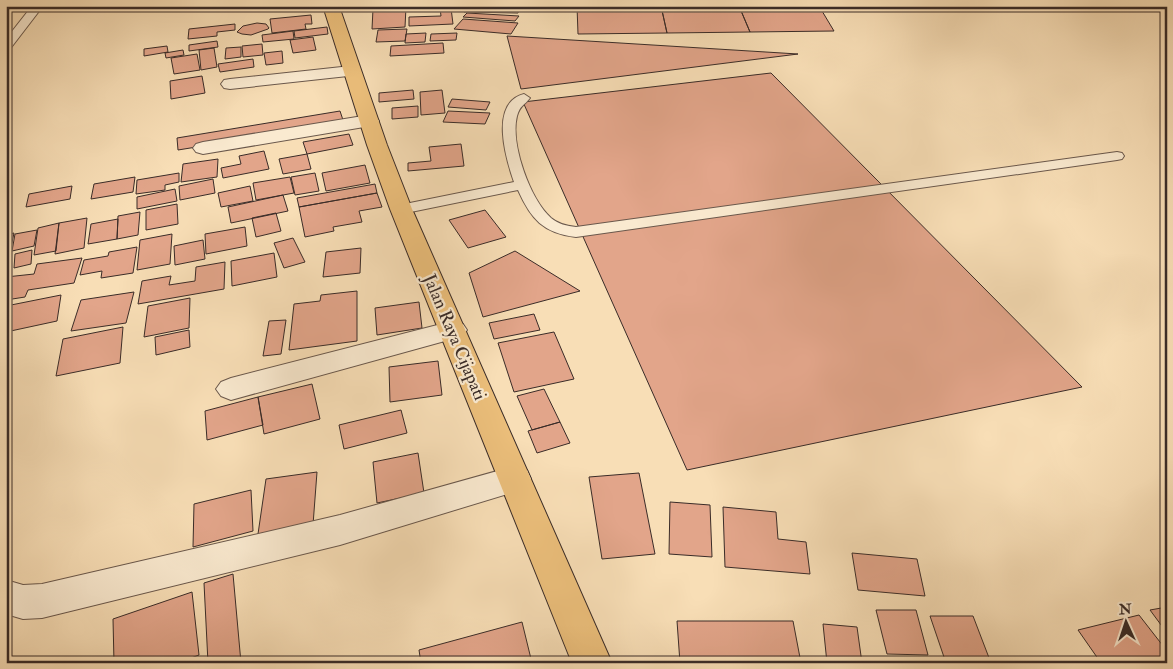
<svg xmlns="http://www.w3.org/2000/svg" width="1173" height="669" font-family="'IM FELL Double Pica',serif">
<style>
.building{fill:#e2a58a;stroke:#3a2c28}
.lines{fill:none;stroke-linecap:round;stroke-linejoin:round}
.service-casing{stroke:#6a584c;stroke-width:2}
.minor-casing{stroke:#6a584c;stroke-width:2}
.primary-casing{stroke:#3a2c28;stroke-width:2}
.service{fill:#faead0;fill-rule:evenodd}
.minor{fill:#faead0;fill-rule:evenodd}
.primary{fill:#ecbf7b;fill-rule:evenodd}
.labels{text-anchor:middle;stroke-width:4.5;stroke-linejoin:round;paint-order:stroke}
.street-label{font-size:18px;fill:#3a2c28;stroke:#faead0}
</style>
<rect width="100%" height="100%" fill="#f8deb6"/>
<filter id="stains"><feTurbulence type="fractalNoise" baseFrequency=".004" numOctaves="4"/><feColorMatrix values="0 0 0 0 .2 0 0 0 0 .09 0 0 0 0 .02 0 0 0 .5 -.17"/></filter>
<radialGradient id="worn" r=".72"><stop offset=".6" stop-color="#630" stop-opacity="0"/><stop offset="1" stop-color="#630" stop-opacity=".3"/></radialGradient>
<path class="building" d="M466,6H506L520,7L518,13L464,12Z
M577,6H661L667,33L578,34Z
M661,6H739L750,32L667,33Z
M739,6H819L834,31L750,32Z
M406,7L405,27L372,29L373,9Z
M440,8H451L453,24L409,26V17L441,16Z
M467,13L519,16L515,21L463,17Z
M311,15L312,24H305L306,29L272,33L270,19Z
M463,19L518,23L511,34L454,29Z
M257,23L266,24L269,28L268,29L251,35L242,34L237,32L243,26Z
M235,24V30L217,32V36L188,39L189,29Z
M327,27L328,34L295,38L294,31Z
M407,29L405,41L376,42L378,30Z
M293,31L294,39L263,42L262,35Z
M426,33L425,42L405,43L406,34Z
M457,33L456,40L430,41L431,34Z
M507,36L798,54L521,89Z
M313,37L316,50L293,53L290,40Z
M217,41L218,47L189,51V45Z
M443,43L444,53L390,56L391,46Z
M262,44L263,55L243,57L242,46Z
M167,46L168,52L144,56V49Z
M241,47V57L225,59L226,48Z
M214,48L217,67L201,70L199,50Z
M183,50L184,55L166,58L165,53Z
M282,51L283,63L266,65L264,53Z
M197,54L200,70L174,74L171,58Z
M253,59L254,67L220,72L218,64Z
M771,73L1082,387L687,470L523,102Z
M202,76L205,93L171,99L170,81Z
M413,90L414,99L379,102V93Z
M442,90L445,113L421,115L420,92Z
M452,99L490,102L486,110L448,107Z
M418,106V117L392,119V108Z
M340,111L344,123L178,150L177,138Z
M448,111L490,113L485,124L443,122Z
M349,134L353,145L307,154L303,142Z
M461,144L464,166L408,171V163L431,161L429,147Z
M264,151L269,169L223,178L221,168L241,164L239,156Z
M307,154L311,169L283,174L279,159Z
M218,159L217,177L181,182L183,164Z
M365,165L370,183L326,191L322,173Z
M179,173V182L165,185V190L136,194L137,180Z
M315,173L319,191L295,195L291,177Z
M135,177L133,192L91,199L94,184Z
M290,177L294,193L256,200L253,183Z
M213,179L215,193L180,200L179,186Z
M375,184L377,193L299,207L297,198Z
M72,186L70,199L26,207L29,194Z
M250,186L253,201L221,207L218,193Z
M175,189L177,201L137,209V197Z
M377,193L382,207L359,211L362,222L333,227L334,231L305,237L299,207Z
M283,195L288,211L231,223L228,207Z
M177,204L178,224L146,230V210Z
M485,210L506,237L468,248L449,220Z
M140,212L138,235L117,239L118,216Z
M276,213L281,231L256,237L252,218Z
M87,218L84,248L55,254L59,223Z
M118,219L117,239L88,244L91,224Z
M59,223L56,251L34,255L38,228Z
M245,227L247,246L206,254L205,234Z
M37,230L34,246L12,251L15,234Z
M14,233L10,252H6V235Z
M172,234L170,264L137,270L140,240Z
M293,238L305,262L284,268L274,243Z
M203,240L205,259L175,265L174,246Z
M137,247L133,273L101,278L102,271L80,275L84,260L108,256L109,252Z
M361,248L360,273L323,277L326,252Z
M32,250L31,264L14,268L15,254Z
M515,251L580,291L483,317L469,273Z
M274,253L277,277L232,286L231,261Z
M82,258L74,283L28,290L25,297L6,300V277L34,274L37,264Z
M225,262L224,289L138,304L142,281L171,276L169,285L195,281L196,267Z
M357,291V341L289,350L294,304L320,301L321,295Z
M134,292L126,323L71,331L81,300Z
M61,295L57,321L6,332V306Z
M190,298L189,328L144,337L148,306Z
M419,302L422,328L377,335L375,308Z
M534,314L540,330L494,339L489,323Z
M286,320L281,354L263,356L269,321Z
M123,327L120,363L56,376L63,339Z
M189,330L190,347L156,355L155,337Z
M554,332L574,379L514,392L498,343Z
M438,361L442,395L390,402L389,367Z
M312,384L320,419L264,434L258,397Z
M544,389L560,422L532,430L517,396Z
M258,397L263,425L207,440L205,411Z
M401,410L407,433L344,449L339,425Z
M560,422L570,443L537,453L528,431Z
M418,453L424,493L377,503L373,462Z
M317,472L313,525L258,534L266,479Z
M639,473L655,554L602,559L589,477Z
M251,490L253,531L193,547L194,504Z
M670,502L710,505L712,557L669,554Z
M723,507L776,512L778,539L806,542L810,574L725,567Z
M852,553L917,559L925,596L858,590Z
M233,574L241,663H208L204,583Z
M192,592L199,655L178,663H114L113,619Z
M1167,607V633L1150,610Z
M876,610H916L928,655L887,654Z
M1139,615L1167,651V663H1101L1078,630Z
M930,616H973L991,663H946Z
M677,621H793L801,663H680Z
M522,622L532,663H421L419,650Z
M823,624L857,627L862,663H827Z"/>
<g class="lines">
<defs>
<path id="service" d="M32,6H43L10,49L6,50V39Z
M524,94L530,98C524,106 520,105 517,116C510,144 530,199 551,218C558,224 567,226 576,227L1117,152L1122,153L1124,156L1122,159L1117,160L576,237C543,233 531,219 518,190L401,214L395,212L393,209L395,206L514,182C506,159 489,103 524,94Z"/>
<path id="minor" d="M351,66L357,67L360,71L357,75L230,89L224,88L221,84L224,80L230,79Z
M369,115L376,117L379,121L376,125L203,154L196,152L193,148L196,144L203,142Z
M453,321L463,324L467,330L463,336L231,400L221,396L216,389L221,382L231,378Z
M515,466L527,470L531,479L527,488L340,545L42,618L23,619L6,614V580L23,585L42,584L340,515Z"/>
<path id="primary" d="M323,6H339L387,145L412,209L612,663H572L390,209L367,145Z"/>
</defs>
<use href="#service" class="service-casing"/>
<use href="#minor" class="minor-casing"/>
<use href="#primary" class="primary-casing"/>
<use href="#service" class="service"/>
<use href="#minor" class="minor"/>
<use href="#primary" class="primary"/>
</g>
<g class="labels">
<g class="street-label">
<text transform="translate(455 337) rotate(67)" y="6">Jalan Raya Cijapati</text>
</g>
</g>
<rect width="1173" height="669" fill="none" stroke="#f8deb6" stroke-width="25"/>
<rect x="8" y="8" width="1158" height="654" fill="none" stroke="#3a2c28" stroke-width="2.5"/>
<rect x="12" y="12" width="1148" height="644" fill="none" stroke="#3a2c28"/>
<g transform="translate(1126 622) rotate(357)" stroke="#faead0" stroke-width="4" paint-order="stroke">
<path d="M0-4L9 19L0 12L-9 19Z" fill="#3a2c28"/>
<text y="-8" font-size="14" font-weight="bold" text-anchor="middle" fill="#3a2c28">N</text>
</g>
<rect width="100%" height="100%" filter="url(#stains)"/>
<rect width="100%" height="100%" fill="url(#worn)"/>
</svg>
